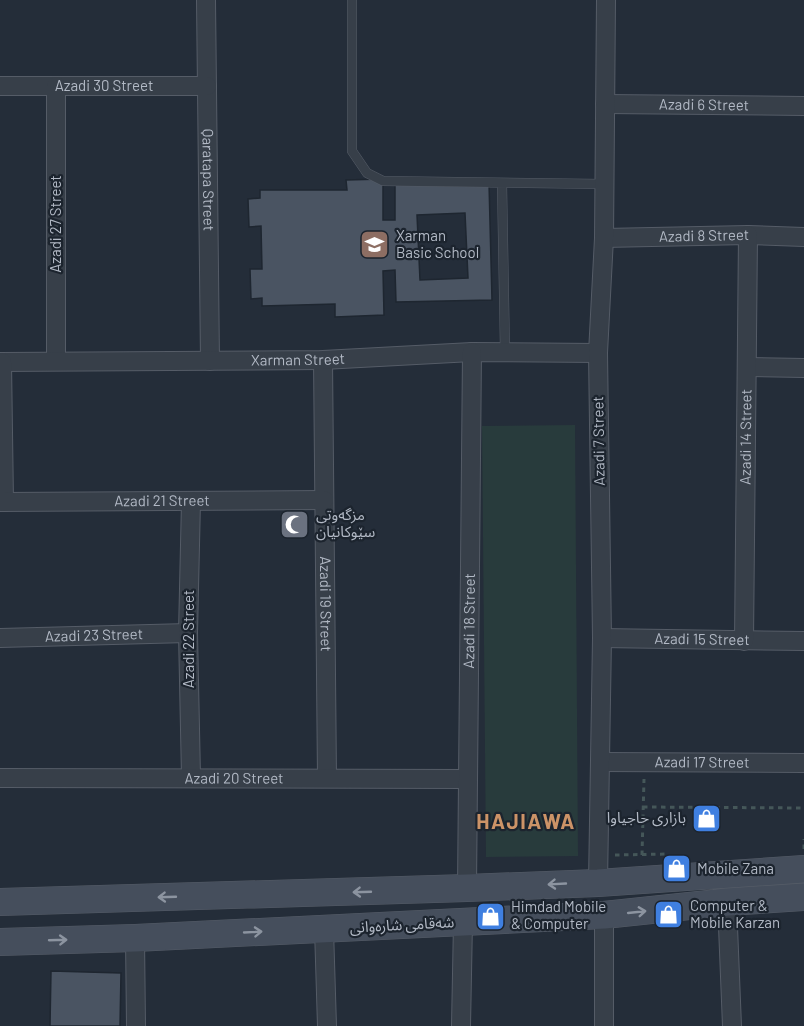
<svg xmlns="http://www.w3.org/2000/svg" width="804" height="1026" font-family="Barlow,'Noto Sans Arabic',sans-serif">
<style>
.green{fill:#283b3c}
.building{fill:#4a5462;stroke:#1e2630;stroke-width:1.5;fill-rule:evenodd}
.lines{fill:none;stroke-linecap:round;stroke-linejoin:round}
.lane-casing{stroke:#555c67;stroke-width:10}
.street-casing{stroke:#555c67;stroke-width:20}
.secondary-casing{stroke:#555c67;stroke-width:28}
.path{stroke:#455759;stroke-width:3;stroke-dasharray:4.5 4.5;stroke-linecap:butt}
.lane{stroke:#373f49;stroke-width:9}
.street{stroke:#373f49;stroke-width:18}
.secondary{stroke:#454e5c;stroke-width:27}
.oneway{stroke:#8c94a0}
.labels{text-anchor:middle;stroke-width:4.5;stroke-linejoin:round;paint-order:stroke}
.street-label{font-size:15px;fill:#b2b9c5;stroke:#1c242e}
.poi-label{font-size:15px;fill:#b2b9c5;stroke:#1c242e;text-anchor:start}
.district-label{font-size:21px;font-weight:bold;letter-spacing:1.5px;fill:#cc9367;stroke:#1c242e}
</style>
<rect width="100%" height="100%" fill="#242d39"/>
<path class="green" d="M575,425L578,856L486,857L482,426Z"/>
<path class="building" d="M383,179V220H395V185L489,183L492,300L396,302L395,270L383,271L384,315L335,317V304L262,306V298L251,299L250,269H262L261,226L249,227L248,199L260,198V190H347L346,180ZM465,213L468,278L420,280L417,215Z
M51,971L121,973L120,1026H50Z"/>
<g class="lines">
<defs>
<path id="lane" d="M352,0V151L367,173L383,181L604,184
M502,183L505,352"/>
<g id="street">
<path id="s1" d="M206,0L210,361"/>
<path id="s2" d="M0,86H207"/>
<path d="M56,86V361"/>
<path id="s3" d="M605,104L804,106"/>
<path id="s4" d="M604,238L748,235L804,237"/>
<path id="s5" d="M323,360L327,778"/>
<path id="s6" d="M0,362L323,360L472,352L598,353"/>
<path d="M2,362L4,502"/>
<path d="M747,367L804,368"/>
<path id="s7" d="M0,502L324,500"/>
<path id="s8" d="M0,638L188,633"/>
<path id="s9" d="M602,638L804,641"/>
<path id="s10" d="M744,641L748,235"/>
<path id="s11" d="M600,762L804,763"/>
<path d="M191,777L188,633L191,501"/>
<path id="s12" d="M0,778L468,779"/>
<path d="M598,883L602,638L598,353L604,238L606,0"/>
<path id="s13" d="M467,888L472,352"/>
<path d="M727,902L732,1026"/>
<path d="M604,915V1026"/>
<path d="M324,929L327,1026"/>
<path d="M135,938L136,1026"/>
<path d="M461,1026L463,922"/>
</g>
<path id="secondary" d="M0,902L467,888L598,883L804,869
M0,942L135,938L604,915L727,902L804,897"/>
</defs>
<use href="#lane" class="lane-casing"/>
<use href="#street" class="street-casing"/>
<use href="#secondary" class="secondary-casing"/>
<path class="path" d="M643,807L804,808
M804,849V839
M615,855L668,854
M642,855L644,779"/>
<use href="#lane" class="lane"/>
<use href="#street" class="street"/>
<use href="#secondary" class="secondary"/>
</g>
<defs><path id="oneway-shaft" d="M-6 0H5M1.5-3L5.5 0L1.5 3" fill="none" stroke-width="1.6" stroke-linecap="round" stroke-linejoin="round" transform="scale(1.5)"/></defs>
<g class="oneway">
<use href="#oneway-shaft" transform="translate(557 884) rotate(177)"/>
<use href="#oneway-shaft" transform="translate(362 892) rotate(178)"/>
<use href="#oneway-shaft" transform="translate(167 897) rotate(178)"/>
<use href="#oneway-shaft" transform="translate(637 912) rotate(-6)"/>
<use href="#oneway-shaft" transform="translate(253 932) rotate(-3)"/>
<use href="#oneway-shaft" transform="translate(58 940) rotate(-2)"/>
</g>
<defs>
<symbol id="school-square" viewBox="-11 -11 22 22"><rect x="-9" y="-9" width="18" height="18" rx="4" fill="#8d6e63" stroke="#1c242e"/><path d="M0-5L7-2L0 1L-7-2ZM-4 1L0 2.5L4 1V4Q0 6-4 4Z" fill="#fff"/></symbol>
<symbol id="mosque-square" viewBox="-11 -11 22 22"><rect x="-9" y="-9" width="18" height="18" rx="4" fill="#6b7280" stroke="#1c242e"/><path d="M3.5-4.9A6 6 0 1 0 3.5 4.9A5 5 0 1 1 3.5-4.9Z" fill="#fff"/></symbol>
<symbol id="shop-square" viewBox="-11 -11 22 22"><rect x="-9" y="-9" width="18" height="18" rx="4" fill="#3f7fe0" stroke="#1c242e"/><path d="M-5-2.5h2.3a2.7 3.5 0 0 1 5.4 0H5L5.5 6h-11ZM-1.5-2.5h3a1.5 2.3 0 0 0-3 0Z" fill="#fff"/></symbol>
</defs>
<g fill-rule="evenodd">
<use href="#school-square" x="358" y="228" width="33" height="33"/>
<use href="#mosque-square" x="278" y="508" width="33" height="33"/>
<use href="#shop-square" x="690" y="802" width="33" height="33"/>
<use href="#shop-square" x="660" y="852" width="33" height="33"/>
<use href="#shop-square" x="652" y="898" width="33" height="33"/>
<use href="#shop-square" x="474" y="900" width="33" height="33"/>
</g>
<g class="labels">
<g class="street-label">
<text dy="5" stroke="none"><textPath href="#s2" startOffset="104">Azadi 30 Street</textPath></text>
<text dy="5" stroke="none"><textPath href="#s3" startOffset="99">Azadi 6 Street</textPath></text>
<text dy="5" stroke="none"><textPath href="#s1" startOffset="180">Qaratapa Street</textPath></text>
<text transform="translate(56 224) rotate(-90)" y="5">Azadi 27 Street</text>
<text dy="5" stroke="none"><textPath href="#s4" startOffset="100">Azadi 8 Street</textPath></text>
<text dy="5" stroke="none"><textPath href="#s6" startOffset="298">Xarman Street</textPath></text>
<text dy="5" stroke="none"><textPath href="#s10" startOffset="204">Azadi 14 Street</textPath></text>
<text transform="translate(599 441) rotate(-91)" y="5">Azadi 7 Street</text>
<text dy="5" stroke="none"><textPath href="#s7" startOffset="162">Azadi 21 Street</textPath></text>
<text dy="5" stroke="none"><textPath href="#s5" startOffset="244">Azadi 19 Street</textPath></text>
<text dy="5" stroke="none"><textPath href="#s13" startOffset="267">Azadi 18 Street</textPath></text>
<text dy="5" stroke="none"><textPath href="#s8" startOffset="94">Azadi 23 Street</textPath></text>
<text transform="translate(189 639) rotate(-90)" y="5">Azadi 22 Street</text>
<text dy="5" stroke="none"><textPath href="#s9" startOffset="100">Azadi 15 Street</textPath></text>
<text dy="5" stroke="none"><textPath href="#s11" startOffset="102">Azadi 17 Street</textPath></text>
<text dy="5" stroke="none"><textPath href="#s12" startOffset="234">Azadi 20 Street</textPath></text>
<text transform="translate(402 925) rotate(-3)" y="5">شەقامی شارەوانی</text>
</g>
<g class="poi-label">
<text x="396" y="241">Xarman<tspan x="396" dy="17">Basic School</tspan></text>
<text x="316" y="520">مزگەوتی<tspan x="316" dy="17">سێوکانیان</tspan></text>
<text x="686" y="823" text-anchor="end">بازاری حاجیاوا</text>
<text x="697" y="874">Mobile Zana</text>
<text x="690" y="911">Computer &amp;<tspan x="690" dy="17">Mobile Karzan</tspan></text>
<text x="511" y="912">Himdad Mobile<tspan x="511" dy="17">&amp; Computer</tspan></text>
</g>
<g class="district-label">
<text x="526" y="829">HAJIAWA</text>
</g>
</g>
</svg>
